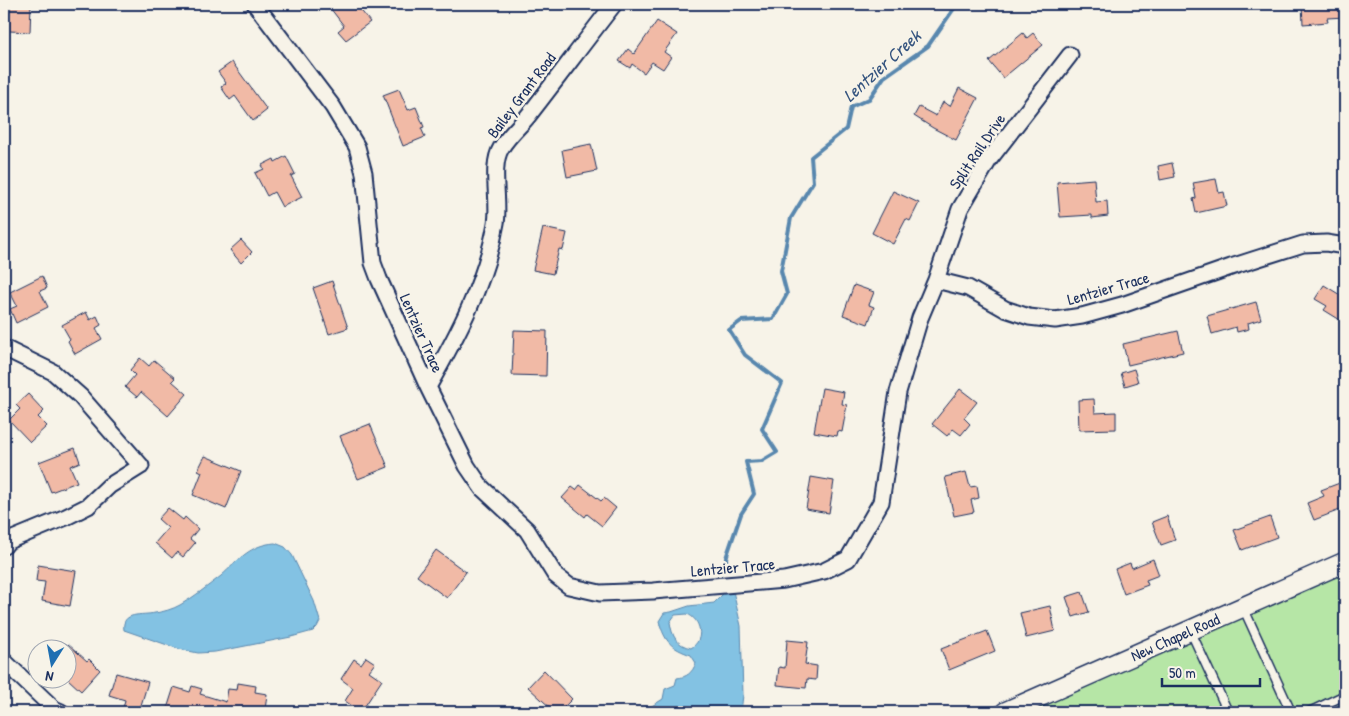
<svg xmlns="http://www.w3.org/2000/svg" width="1349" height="716" font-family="'Patrick Hand',sans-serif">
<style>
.green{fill:#b6e6a6;stroke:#688a82}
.water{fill:#83c2e3;stroke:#5987ae;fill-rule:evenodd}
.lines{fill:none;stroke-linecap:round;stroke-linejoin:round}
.stream{stroke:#5987ae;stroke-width:4}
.building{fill:#f1baa6;stroke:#1b2f5e}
.service-casing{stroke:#1b2f5e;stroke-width:11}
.minor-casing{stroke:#1b2f5e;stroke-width:19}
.tertiary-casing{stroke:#1b2f5e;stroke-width:22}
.service{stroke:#f7f3e8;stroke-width:8}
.minor{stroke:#f7f3e8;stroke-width:15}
.tertiary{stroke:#f7f3e8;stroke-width:19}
.labels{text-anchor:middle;stroke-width:5;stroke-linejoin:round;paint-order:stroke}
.street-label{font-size:16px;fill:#1b2f5e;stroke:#f7f3e8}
.water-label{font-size:18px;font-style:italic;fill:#35547f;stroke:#f7f3e8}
</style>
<rect width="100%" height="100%" fill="#f7f3e8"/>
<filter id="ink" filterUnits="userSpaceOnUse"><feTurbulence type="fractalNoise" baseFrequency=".02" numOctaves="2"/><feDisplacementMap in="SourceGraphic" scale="10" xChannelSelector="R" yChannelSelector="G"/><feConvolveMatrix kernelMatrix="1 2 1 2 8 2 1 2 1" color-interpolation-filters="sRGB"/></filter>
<g filter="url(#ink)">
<path class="green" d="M1345,561V712H1003Z"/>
<path class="water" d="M275,543L285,547L292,555L314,601L320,621L317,627L313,631L291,637L215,652L198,653L179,649L124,630C121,611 142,616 155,613C163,612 173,609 180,605C194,597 208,586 221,576C239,560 249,545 275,543Z
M726,591L730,593L733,591L741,626L743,695L741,712H647V709L663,699L665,689L675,685L677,678C687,677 692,673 696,663L691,655C671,648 665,642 659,621L664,613L671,612L689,606L714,603ZM687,614C701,619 705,640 691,648C677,645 672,637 670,622L675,615Z"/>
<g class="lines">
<path class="stream" d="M727,568L726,558L741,514L754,494L746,462L762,461L777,452L762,429L782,383L745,355L729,330L741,321L773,319L787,294L781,271L791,218L813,182L811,157L846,129L851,107L869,99L884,77L928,46L957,4"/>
</g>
<path class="building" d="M10,4H31L30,32L9,31Z
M327,4H356L370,22L346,40L338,31L344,26Z
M1302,4H1345V17L1327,18L1328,22L1303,24Z
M657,21L677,34L664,52L671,57L663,69L652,62L644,73L632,64L630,68L619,61L628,49L634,54Z
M1023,33L1027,38L1033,33L1043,45L1003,78L989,61Z
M232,62L267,110L253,121L235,96L230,100L221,87L226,83L218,72Z
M959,88L978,98L956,140L933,128L914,116L919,107L936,116L943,102L950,106Z
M399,89L408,110L416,107L424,127L421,128L425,137L403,146L383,95Z
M591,144L597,171L567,177L562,150Z
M286,156L295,174L291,176L302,197L282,207L274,192L267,196L255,173L264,169L262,165L274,159L275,162Z
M1172,163L1175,177L1160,180L1158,166Z
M1094,179L1096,202L1107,201L1108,216L1092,218V215L1060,217L1057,182Z
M1216,179L1219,193L1224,192L1227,206L1196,213L1193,199L1196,198L1193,183Z
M893,191L919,203L910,221L906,219L893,244L872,233Z
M543,228L567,233L563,250L559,249L553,274L533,270Z
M241,240L252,252L241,263L230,250Z
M42,276L47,288L40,291L48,307L16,323L10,309L17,306L10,292Z
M332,281L348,328L329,334L313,288Z
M854,285L874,292L869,305L874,307L868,324L843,315Z
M1324,285L1345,298V323L1324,310L1327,306L1315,299Z
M1256,302L1261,319L1248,323L1249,329L1237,332L1236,327L1212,334L1207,316Z
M86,312L90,320L97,316L101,325L96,328L102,339L75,354L68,341L70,339L62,325Z
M514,330L547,331L546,376L512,375Z
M1178,331L1183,352L1128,365L1123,344Z
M140,358L149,366L154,360L175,378L172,381L187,394L168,416L141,392L137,397L125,387L135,375L130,370Z
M1134,369L1138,382L1125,386L1121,373Z
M822,388L844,392L842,404L847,405L842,432L838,431L837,436L814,432Z
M960,389L977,402L964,418L970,424L961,435L953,429L947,436L932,424Z
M28,394L44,411L38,417L47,426L30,442L9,420L20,409L16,405Z
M1094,399L1095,413L1116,412V429L1079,430L1078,400Z
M370,424L388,467L358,479L340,436Z
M75,448L80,462L70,466L77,482L51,492L39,462Z
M205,456L241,471L226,509L193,495L202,472L198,470Z
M966,472L970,487L977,486L979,498L971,500L974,512L954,516L945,477Z
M811,477L834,481L829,513L806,509Z
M1345,481V508L1314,520L1307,503L1324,496L1321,490Z
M580,485L601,501L604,498L616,508L602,526L587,514L585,517L562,498L572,487L576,490Z
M168,508L183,520L185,517L198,529L190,539L195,543L183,557L177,552L172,558L155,543L168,528L158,519Z
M1167,516L1175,540L1161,545L1152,522Z
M1270,517L1277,537L1242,550L1234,530Z
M436,550L466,572L447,598L417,576Z
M1153,559L1159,575L1146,580L1148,585L1124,594L1115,569L1130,563L1132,568Z
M38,565L76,571L70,606L42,601L45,582L36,581Z
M1082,592L1089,612L1073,617L1066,597Z
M1050,606L1055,631L1026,638L1020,613Z
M987,631L995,651L949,670L941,649Z
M787,640L808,642L805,664L817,666L816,680L807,679L806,688L777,685L779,667L785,668Z
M68,644L87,661L89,659L100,670L81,691L68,679Z
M366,657L375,663L369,671L382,680L361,712L345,701L353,688L341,679L354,659L361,664Z
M544,670L572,699L559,712H555L528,687Z
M116,673L148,682L139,712H122L125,700L109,695Z
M238,683L256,686L255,692L267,694L265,710L261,709L260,712H237L211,708L210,712H166L174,687L190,692L192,686L202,689L200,694L226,702L228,689L237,690Z"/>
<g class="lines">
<defs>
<path id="service" d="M1243,607L1291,712
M1190,630L1228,712
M1309,712L1345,695"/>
<path id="minor" d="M255,4L333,107L357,147L364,173L373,263L379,279L428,387L467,466L482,488L527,530L555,575L569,586L600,593L653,591L784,580L824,571L848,559L881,502L898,392L920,318L936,280L960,209L989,160L1070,55
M936,280L968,288L1005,309L1029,317L1055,320L1082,316L1122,305L1231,267L1303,244L1326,243L1345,246
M4,348L53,372L80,396L141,466L109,486L88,506L66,517L8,541L4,546
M428,387C457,336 486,282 496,223C500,202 490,166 501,148C508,136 520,126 528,116C557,79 585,41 614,4
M4,661L54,709L61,712"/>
<path id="tertiary" d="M1005,712L1345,562"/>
</defs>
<use href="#service" class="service-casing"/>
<use href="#minor" class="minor-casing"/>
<use href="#tertiary" class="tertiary-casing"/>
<use href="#service" class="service"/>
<use href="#minor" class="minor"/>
<use href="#tertiary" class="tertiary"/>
</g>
</g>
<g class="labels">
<g class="street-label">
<text transform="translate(521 95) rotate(-53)" y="6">Bailey Grant Road</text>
<text transform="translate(977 151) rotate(-56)" y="6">Split Rail Drive</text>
<text transform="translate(1108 288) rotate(-16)" y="6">Lentzier Trace</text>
<text transform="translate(422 333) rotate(66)" y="6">Lentzier Trace</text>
<text transform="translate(733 567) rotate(-5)" y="6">Lentzier Trace</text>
<text transform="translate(1175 637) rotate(-24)" y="6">New Chapel Road</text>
</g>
<g class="water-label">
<text transform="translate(882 66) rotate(-42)" y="6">Lentzier Creek</text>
</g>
</g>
<rect width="1349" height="716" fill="none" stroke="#f7f3e8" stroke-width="20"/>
<rect x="10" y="10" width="1329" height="696" fill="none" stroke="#1b2f5e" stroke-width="2" filter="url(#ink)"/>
<g transform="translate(52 664) rotate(191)"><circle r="24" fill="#f7f3e8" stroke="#9fa5b1"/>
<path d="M0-4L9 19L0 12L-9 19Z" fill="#1f6fb2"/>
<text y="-8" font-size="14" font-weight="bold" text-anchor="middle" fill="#1b2f5e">N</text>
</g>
<path d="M1162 678v8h98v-8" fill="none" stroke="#1b2f5e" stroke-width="2.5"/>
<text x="1169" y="678" font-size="15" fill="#1b2f5e" stroke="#f7f3e8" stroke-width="4" paint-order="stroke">50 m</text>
</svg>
